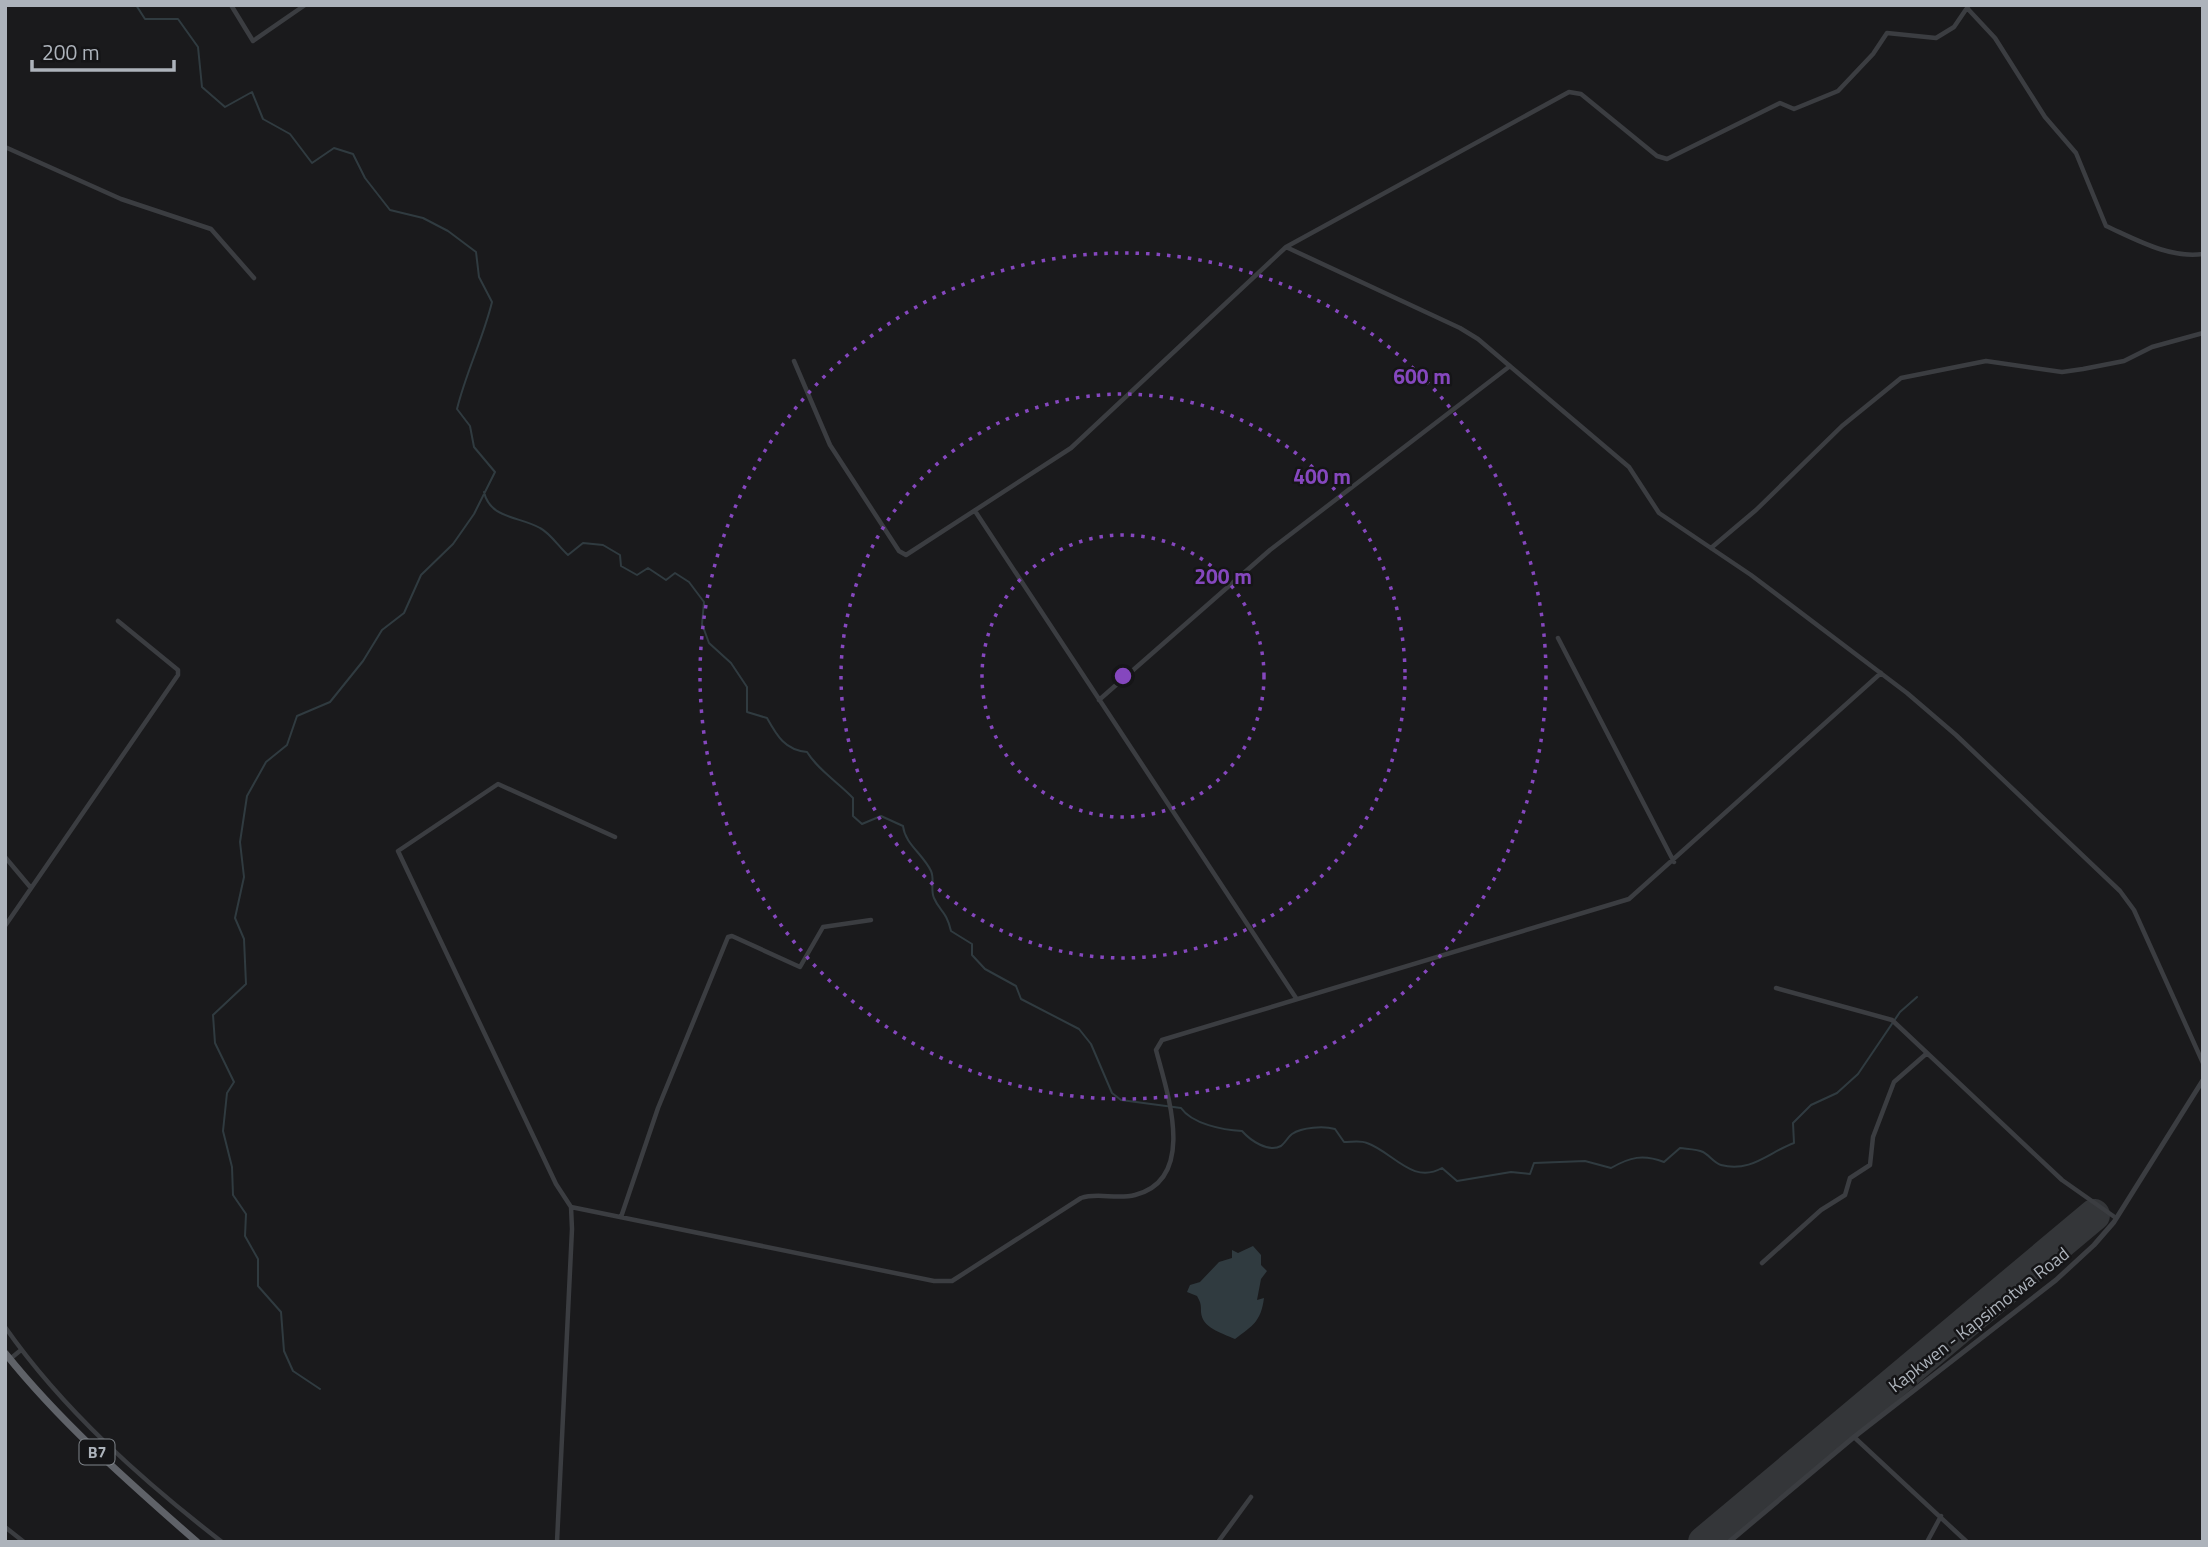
<svg xmlns="http://www.w3.org/2000/svg" width="2208" height="1547" font-family="'Titillium Web',sans-serif">
<style>
.water{fill:#303b40}
.lines{fill:none;stroke-linecap:round;stroke-linejoin:round}
.stream{stroke:#303b40;stroke-width:2}
.runway{stroke:#343639;stroke-width:32}
.minor{stroke:#3b3d41;stroke-width:4.5}
.tertiary{stroke:#3b3d41;stroke-width:5}
.trunk{stroke:#5f6268;stroke-width:7}
.ring{fill:none;stroke:#8547be;stroke-width:3.5;stroke-dasharray:3.5 7}
.labels{text-anchor:middle;stroke-width:5;stroke-linejoin:round;paint-order:stroke}
.shield{fill:#151517;stroke:#7f848a;stroke-width:2}
.shield-label{font-size:16px;font-weight:bold;fill:#adb3bb}
.street-label{font-size:18px;fill:#adb3bb;stroke:#151517}
.centre{fill:#8547be;stroke:#151517;stroke-width:3.5}
.ring-label{font-size:21px;text-anchor:middle;font-weight:bold;fill:#8547be;stroke:#151517;stroke-width:5;stroke-linejoin:round;paint-order:stroke}
</style>
<rect width="100%" height="100%" fill="#1a1a1c"/>
<path class="water" d="M1253,1246L1261,1255V1265L1267,1271L1261,1279L1257,1300L1264,1298C1261,1322 1252,1326 1235,1339C1222,1333 1202,1328 1201,1312C1201,1305 1201,1303 1197,1296L1187,1292L1190,1285L1200,1282L1219,1262L1232,1258V1250L1238,1253Z"/>
<g class="lines">
<path class="stream" d="M136,5L145,19H178L198,47L202,87L225,107L252,92L263,119L290,134L312,163L334,148L353,154L365,178L390,210L423,218L448,231L476,252L479,277L492,302C483,339 466,372 457,409L470,426L474,447L495,472L474,514L453,544L421,575L404,613L382,630L363,661L330,702L297,716L287,745L266,762L247,796L240,842L244,877L235,918L244,939L246,984L213,1015L215,1043L234,1082L227,1093L223,1131L232,1167L233,1195L246,1214L245,1236L258,1259V1286L281,1312L284,1351L293,1371L320,1389
M484,492C490,519 519,516 540,528C550,533 559,547 568,555L583,543L603,545L620,555L621,566L637,575L648,568L666,580L675,573L689,582L704,602L702,624L709,643L731,663L747,687V712L767,718C777,736 785,750 807,752C819,771 838,782 853,798V816L862,824L881,816L903,826C905,844 923,854 931,871C935,880 930,890 934,898C940,912 946,910 951,931L972,944V955L985,969L1016,986L1021,999L1079,1029L1091,1044L1112,1093L1121,1100L1181,1108C1192,1124 1223,1130 1242,1131C1250,1140 1268,1153 1281,1146C1285,1143 1288,1137 1292,1134C1302,1127 1324,1126 1335,1129L1344,1142C1352,1142 1360,1140 1367,1143C1393,1152 1412,1185 1442,1168L1457,1181L1511,1172L1530,1174L1534,1163L1585,1161L1611,1168C1630,1157 1643,1154 1664,1162L1680,1148C1687,1149 1697,1149 1703,1152C1709,1155 1714,1163 1721,1165C1751,1173 1769,1152 1794,1143L1793,1123L1811,1105L1837,1093L1858,1074L1900,1012L1917,997"/>
<path class="runway" d="M1704,1542L2094,1215"/>
<path class="minor" d="M231,5L253,41L305,5
M1967,8L1995,38L2045,117L2076,153L2106,226C2135,239 2170,259 2203,254
M5,147L121,199L211,229L254,278
M1286,247L1569,92L1581,94L1657,156L1667,159L1780,103L1794,109L1838,91L1873,54L1887,33L1936,38L1954,27L1969,5
M794,361L830,445L899,551L906,555L1071,448L1286,247L1460,328L1478,339L1629,467L1659,513L1751,575L1907,693L1956,735L2120,891L2134,910L2203,1063
M975,511L1296,998
M1711,548L1756,510L1842,426L1901,378L1986,361L2062,372L2083,369L2124,361L2152,347L2203,333
M1558,638L1674,862
M1099,700L1270,550L1510,366
M5,857L31,888
M5,926L178,675V670L118,621
M1776,988L1892,1020L2062,1180L2116,1218
M571,1207L934,1281H952L1081,1198C1098,1192 1116,1200 1135,1195C1198,1179 1167,1092 1156,1050L1162,1040L1629,899L1881,673
M621,1217L658,1108L728,937L732,936L800,967L823,927L871,920
M1762,1263L1821,1210L1845,1195L1850,1178L1870,1165L1873,1137L1894,1082L1926,1054
M5,1327C63,1410 143,1481 222,1542
M10,1359L21,1350
M1854,1437L1967,1542
M5,1527L24,1542
M557,1542L572,1229L571,1207L556,1184L398,851L498,784L615,837
M1218,1542L1251,1497
M1927,1542L1941,1516"/>
<path class="tertiary" d="M1729,1542L1854,1437L2056,1280L2094,1245L2114,1222L2203,1080"/>
<path class="trunk" d="M5,1353C61,1423 130,1483 197,1542"/>
</g>
<g class="ring">
<circle cx="1123" cy="676" r="141"/>
<circle cx="1123" cy="676" r="282"/>
<circle cx="1123" cy="676" r="423"/>
</g>
<g class="labels">
<rect class="shield" x="79.5" y="1439.5" width="35" height="25" rx="5"/>
<g class="shield-label">
<text x="97" y="1458">B7</text>
</g>
<g class="street-label">
<text transform="translate(1979 1320) rotate(-38)" y="6">Kapkwen - Kapsimotwa Road</text>
</g>
</g>
<circle cx="1123" cy="676" r="10" class="centre"/>
<g class="ring-label">
<text x="1422" y="384">600 m</text>
<text x="1322" y="484">400 m</text>
<text x="1223" y="584">200 m</text>
</g>
<rect width="2208" height="1547" fill="none" stroke="#adb3bb" stroke-width="14"/>
<path d="M32 60v10h142v-10" fill="none" stroke="#adb3bb" stroke-width="3.5"/>
<text x="42" y="60" font-size="21" fill="#adb3bb" stroke="#151517" stroke-width="5" paint-order="stroke">200 m</text>
</svg>
